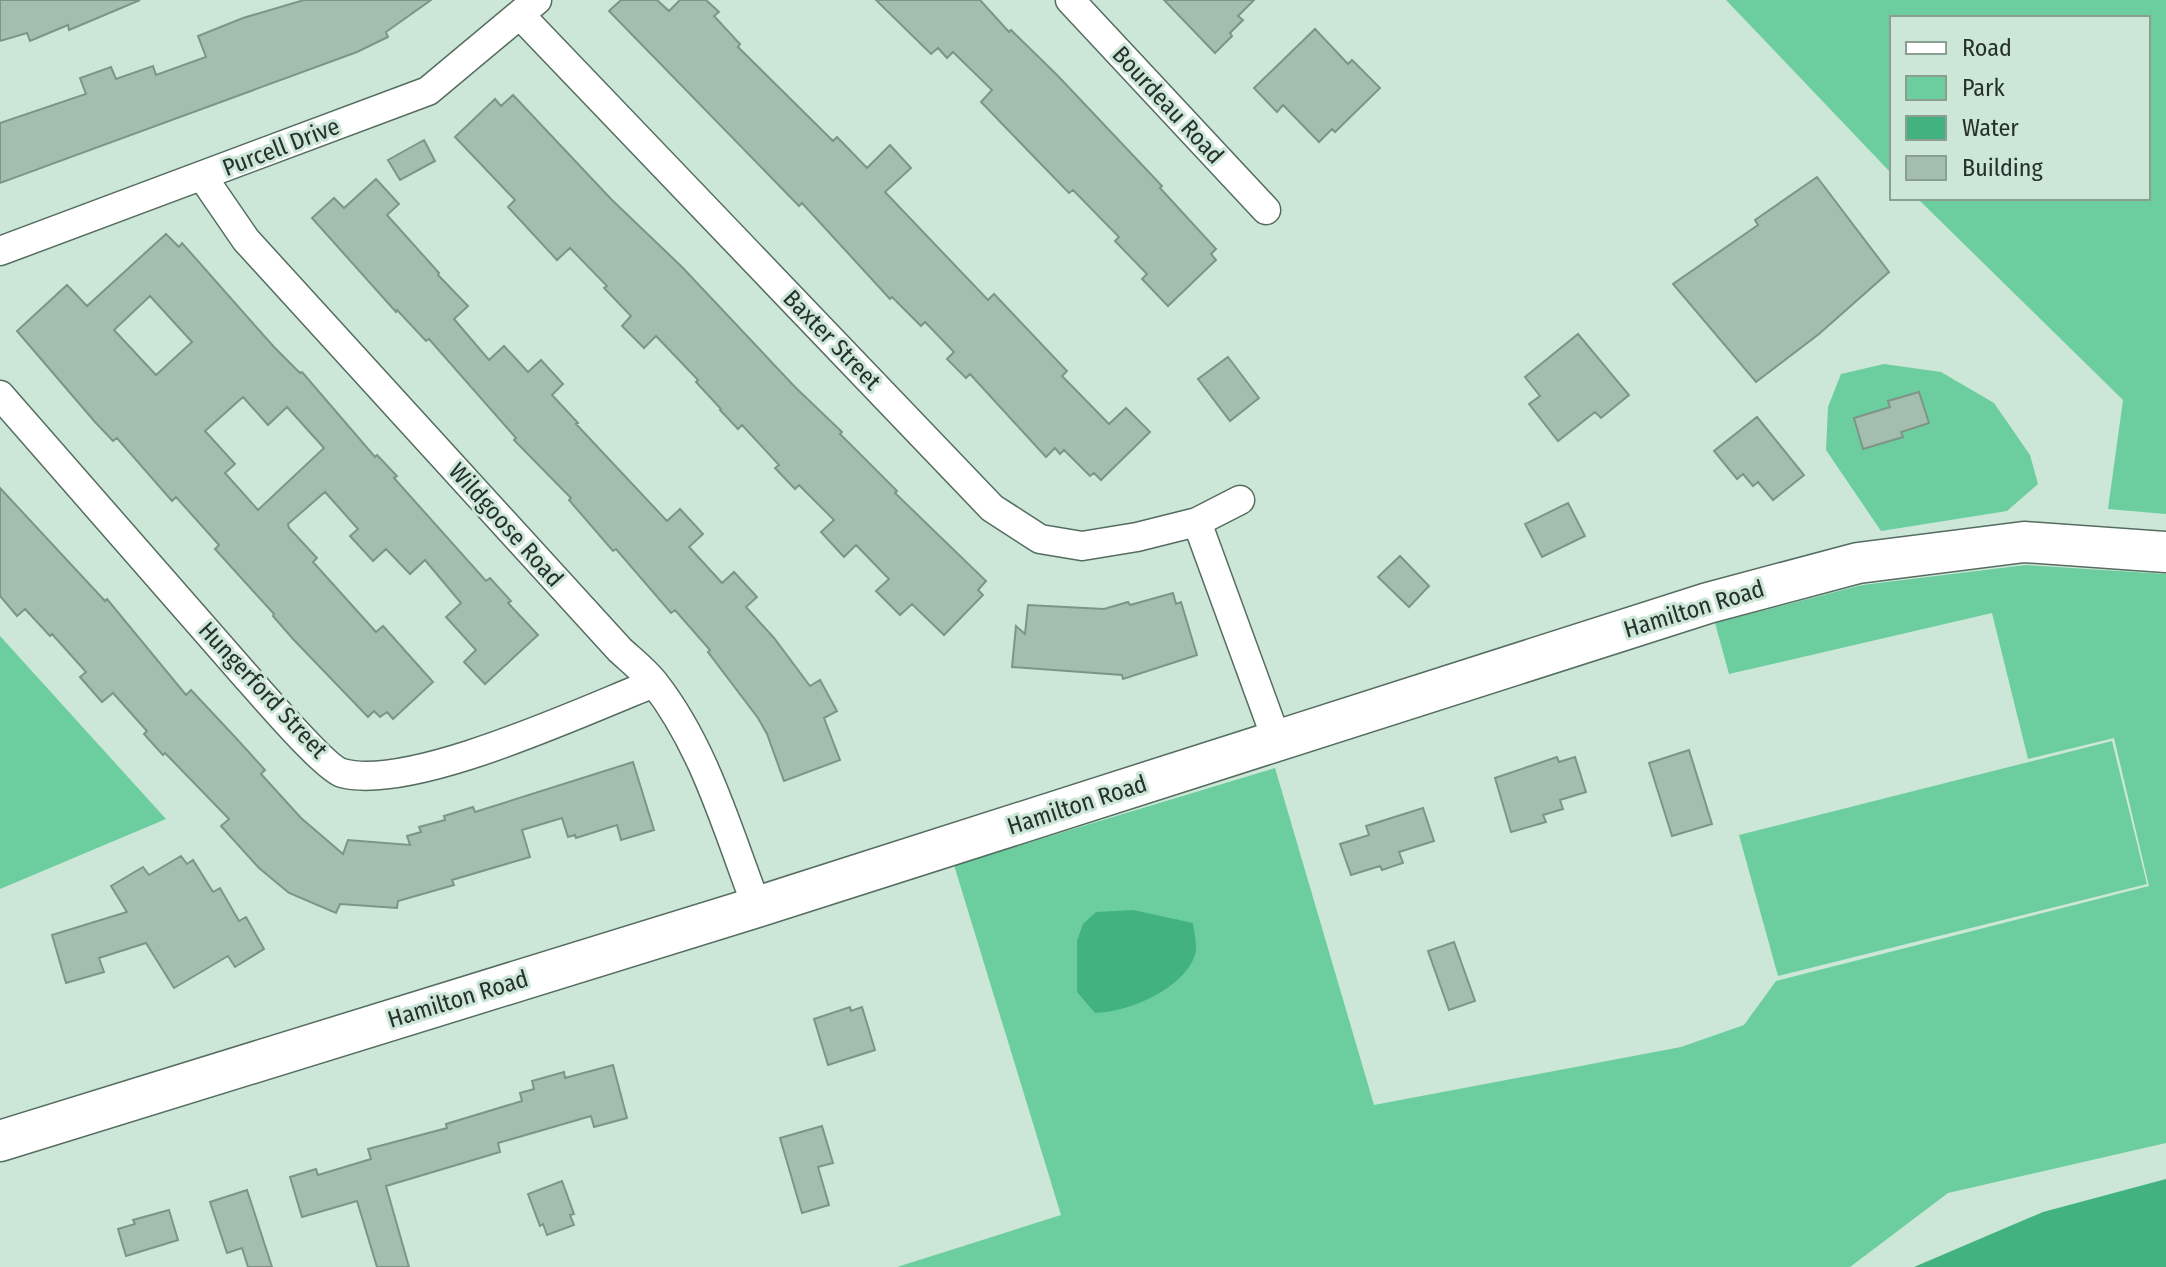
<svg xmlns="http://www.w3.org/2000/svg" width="2166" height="1267" font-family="'Fira Sans Condensed',sans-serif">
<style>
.green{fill:#6cce9e}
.water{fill:#42b380}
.building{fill:#a3bdaf;stroke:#7c9587;stroke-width:2;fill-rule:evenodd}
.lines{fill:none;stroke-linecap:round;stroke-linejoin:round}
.street-casing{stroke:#556d60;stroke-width:31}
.secondary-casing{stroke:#556d60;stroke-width:43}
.street{stroke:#fff;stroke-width:28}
.secondary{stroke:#fff;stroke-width:40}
.labels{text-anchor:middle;stroke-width:6;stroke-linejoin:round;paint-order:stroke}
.street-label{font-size:24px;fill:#27312b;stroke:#cce6d7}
</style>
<rect width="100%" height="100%" fill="#cce6d7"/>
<path class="green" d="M1726,0H2166V514L2108,509L2123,400L1917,198H2148V18H1892V174Z
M1884,364L1941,372L1994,403L2030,455L2038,484L2007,511L1881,531L1826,450L1828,407L1841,374Z
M2026,565L2166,574V1143L1948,1193L1850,1267H897L1061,1215L954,865L1275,768L1374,1105L1681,1047L1744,1025L1776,981L2149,886L2114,738L2028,759L1992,613L1729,674L1715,623L1862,585Z
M0,636L166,819L0,889Z
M2112,741L2147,884L1778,976L1739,835Z"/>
<path class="water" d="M1133,910L1193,923C1194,932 1198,947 1195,955C1183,990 1128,1012 1095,1013L1077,992V941L1083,924L1096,912Z
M2166,1179V1267H1914L2043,1212Z"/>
<path class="building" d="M0,0H140L69,30L68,25L30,41L27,33L0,41Z
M304,0H431L386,32L388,37L357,52L0,183V123L86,94L80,78L111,67L116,79L153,66L156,75L206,57L198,36L243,18Z
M621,0H657L669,11L680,0H706L719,12L714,16L740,44L738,47L833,141L837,137L867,168L890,145L911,168L885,192L988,300L994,294L1067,371L1062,376L1109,424L1126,408L1150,432L1101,480L1094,473L1090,476L1064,450L1060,454L1055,448L1046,457L970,374L966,378L947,359L954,352L925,322L921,326L892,297L890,299L802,203L799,206L609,11Z
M876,0H980L1009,32L1011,30L1058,76L1162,186L1160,188L1216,249L1211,254L1216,260L1168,306L1142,279L1147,274L1115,241L1119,237L1073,190L1069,193L981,102L992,90L953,52L947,58L938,48L931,54Z
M1164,0H1254L1238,16L1243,20L1230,33L1232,36L1215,53Z
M1315,29L1348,64L1352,60L1380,88L1335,132L1332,129L1319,142L1283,105L1277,112L1254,88Z
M513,95L611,199L682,267L795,387L842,432L840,434L897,491L895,493L986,581L978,590L983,595L944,635L912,604L900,615L876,591L889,579L856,545L844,557L821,532L834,520L799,485L795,489L775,468L779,465L742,425L738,429L720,410L721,409L696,382L698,380L656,336L644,348L622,326L631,316L604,288L607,286L570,248L557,260L508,207L515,200L455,137L495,99L501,106Z
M424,140L435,161L400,180L388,160Z
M1817,177L1889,272L1819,334L1756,382L1673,284L1758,225L1755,220Z
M376,179L399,204L387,215L439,273L438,275L468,306L454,319L489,360L504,346L528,372L541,360L563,384L552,395L578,423L576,424L667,521L680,509L703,534L689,547L722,583L734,572L757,597L746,607L774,638L810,686L820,680L837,711L824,718L840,760L784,781L767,734L758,718L708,652L710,650L675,610L671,613L616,549L613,551L569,500L571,498L514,440L516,438L429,339L426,341L397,310L396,312L312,218L334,198L344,208Z
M166,234L179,247L182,243L274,347L300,373L302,372L375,457L377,455L397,476L394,478L486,581L490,578L511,601L508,603L538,635L485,684L464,662L476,650L446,617L461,603L425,560L410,574L386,549L373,561L350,536L358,529L325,492L288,524L289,528L317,558L313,562L376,632L383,626L433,682L393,719L387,712L380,717L374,711L368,717L293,639L273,616L274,614L215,549L219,545L176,497L172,501L117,438L113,441L95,422L17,331L67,285L87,306ZM150,296L192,342L156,375L114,330ZM243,397L268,425L287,407L324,448L258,510L225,473L235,464L205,431Z
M1578,334L1629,395L1601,418L1595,412L1558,441L1529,404L1540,396L1525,377Z
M1228,357L1259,398L1230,421L1198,379Z
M1919,392L1929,423L1901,432L1903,437L1863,449L1854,418L1890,407L1888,401Z
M1757,417L1804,475L1773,500L1758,482L1753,486L1743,474L1737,479L1714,451Z
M0,488L105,601L107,599L186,695L191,690L235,737L265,770L261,774L301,818L343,854L348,840L410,845L407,836L421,832L419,827L445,820L444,816L473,807L475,812L633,762L654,830L621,840L617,825L576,838L575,835L568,837L562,818L522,830L530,857L452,880L454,885L398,901L397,908L340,904L336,913L289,893L259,868L221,826L229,819L165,753L163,755L144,734L147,731L113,693L102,702L80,677L86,672L52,634L50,636L25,609L17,616L0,596Z
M1568,503L1585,536L1542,557L1525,524Z
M1400,556L1429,586L1409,607L1378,577Z
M1173,593L1176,604L1181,602L1197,655L1123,679L1122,675L1012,667L1016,626L1025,634L1028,605L1104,609L1128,602L1130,605Z
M1689,750L1712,824L1672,836L1649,763Z
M1557,757L1559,762L1575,757L1586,792L1560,800L1563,809L1543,815L1546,822L1511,832L1495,778Z
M1423,808L1434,841L1399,852L1403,863L1382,870L1380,866L1351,875L1340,844L1369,835L1366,826Z
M181,856L187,864L193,860L213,892L220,888L239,921L246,917L264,949L235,967L228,956L174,988L146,943L99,958L104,972L66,983L52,935L127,912L111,886L143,867L149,875Z
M1454,942L1475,1001L1449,1010L1428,951Z
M850,1007L851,1011L862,1007L875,1050L828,1065L814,1019Z
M613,1065L627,1118L594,1127L591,1116L498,1143L500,1152L386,1186L409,1267H377L357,1201L302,1217L290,1177L316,1169L318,1175L371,1159L368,1149L447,1128L446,1124L522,1101L520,1093L534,1089L532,1081L564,1072L565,1078Z
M822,1126L833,1163L818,1167L829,1205L802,1213L780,1138Z
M562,1181L574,1214L570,1215L574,1225L547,1235L543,1224L540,1226L528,1194Z
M247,1190L272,1267H248L242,1248L227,1253L210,1202Z
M169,1210L178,1240L126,1256L118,1229L135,1224L133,1220Z"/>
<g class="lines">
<defs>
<path id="street" d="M1070,0L1266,210
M521,16L992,508L1040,539L1082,546L1137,537L1197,522L1240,500
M202,176L246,240L620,650C632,661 646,672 655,684C705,748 728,832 757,907
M0,251L428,91L537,0
M0,395C81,488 163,581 244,674C260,692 325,768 342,773C411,792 585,710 654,683
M1197,522L1277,741"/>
<path id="secondary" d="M0,1141L757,907L1708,603L1858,563L2024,542L2166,552"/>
</defs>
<use href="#street" class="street-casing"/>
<use href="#secondary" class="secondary-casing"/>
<use href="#street" class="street"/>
<use href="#secondary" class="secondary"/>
</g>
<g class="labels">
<g class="street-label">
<text transform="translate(1168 105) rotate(47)" y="8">Bourdeau Road</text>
<text transform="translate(281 147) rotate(-21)" y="8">Purcell Drive</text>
<text transform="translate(832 340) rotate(46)" y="8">Baxter Street</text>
<text transform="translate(506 525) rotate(48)" y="8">Wildgoose Road</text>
<text transform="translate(1694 609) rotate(-17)" y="8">Hamilton Road</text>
<text transform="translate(263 690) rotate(47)" y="8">Hungerford Street</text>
<text transform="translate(1077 805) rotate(-18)" y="8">Hamilton Road</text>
<text transform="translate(458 999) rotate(-17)" y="8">Hamilton Road</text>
</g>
</g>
<rect x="1890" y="16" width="260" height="184" fill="#cce6d7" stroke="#8a9e92" stroke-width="2"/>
<rect x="1906" y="42" width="40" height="12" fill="#ffffff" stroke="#8a9e92" stroke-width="2"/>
<text x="1962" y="56" font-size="24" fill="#27312b">Road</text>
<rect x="1906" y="76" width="40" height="24" fill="#6cce9e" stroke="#8a9e92" stroke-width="2"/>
<text x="1962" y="96" font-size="24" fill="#27312b">Park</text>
<rect x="1906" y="116" width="40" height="24" fill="#42b380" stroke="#8a9e92" stroke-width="2"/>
<text x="1962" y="136" font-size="24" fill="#27312b">Water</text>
<rect x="1906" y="156" width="40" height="24" fill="#a3bdaf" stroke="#8a9e92" stroke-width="2"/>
<text x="1962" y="176" font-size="24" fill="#27312b">Building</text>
</svg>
